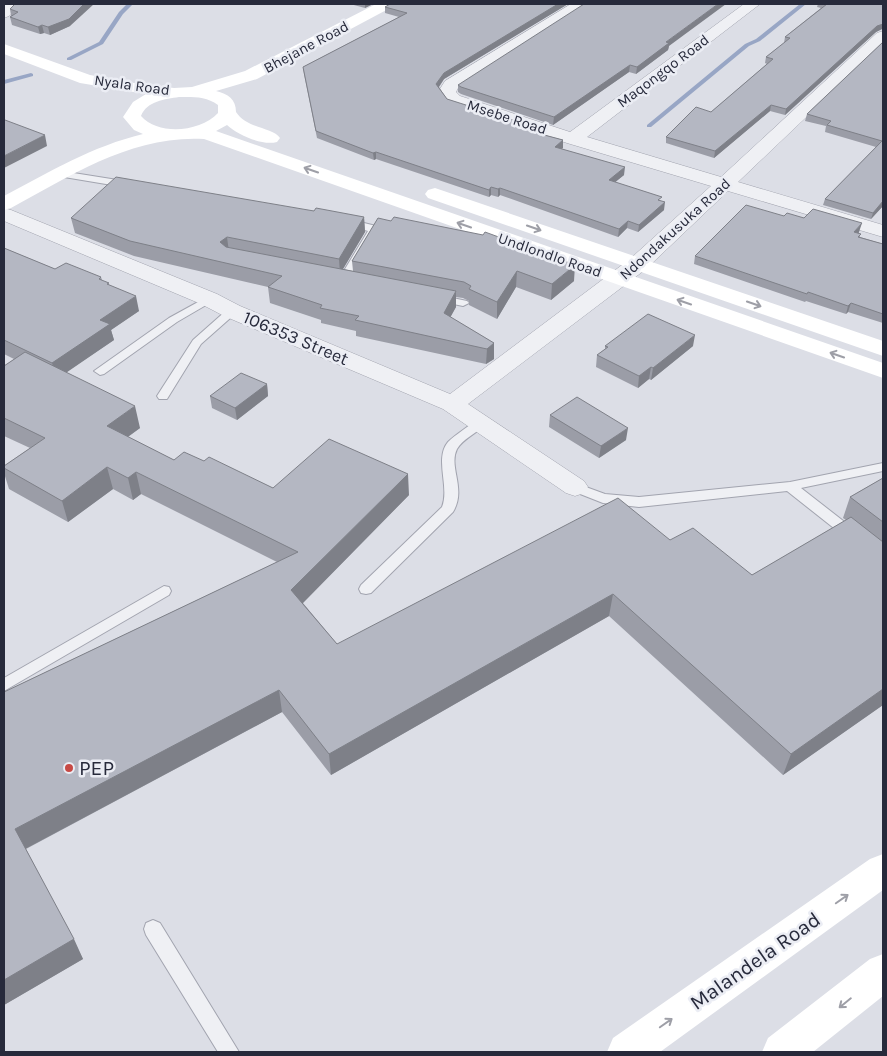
<svg xmlns="http://www.w3.org/2000/svg" width="887" height="1056" font-family="Karla,sans-serif">
<style>
.lines{fill:none;stroke-linecap:round;stroke-linejoin:round}
.stream{fill:#98a6c5;fill-rule:evenodd}
.lane-casing{stroke:#a2a4af;stroke-width:2}
.street-casing{stroke:#a2a4af;stroke-width:1}
.lane{fill:#eff0f4;fill-rule:evenodd}
.street{fill:#eff0f4;fill-rule:evenodd}
.secondary{fill:#fff;fill-rule:evenodd}
.wall{fill:#9b9da7}
.shaded-wall{fill:#7e8088}
.building{fill:#b4b7c2;stroke:#7e8088}
.oneway{stroke:#9e9fa7}
.poi-dot{fill:#c74a45;stroke:#ebedf4;stroke-width:2}
.labels{text-anchor:middle;stroke-width:5;stroke-linejoin:round;paint-order:stroke}
.far-street-label{font-size:15px;fill:#272a3b;stroke:#ebedf4}
.street-label{font-size:18px;fill:#272a3b;stroke:#ebedf4}
.near-poi-label{font-size:21px;fill:#272a3b;stroke:#ebedf4;text-anchor:start}
.near-street-label{font-size:21px;fill:#272a3b;stroke:#ebedf4}
</style>
<rect width="100%" height="100%" fill="#dcdee6"/>
<g class="lines">
<path class="stream" d="M127,4H133L123,14L103,44L71,60H67V58L99,42L119,12Z
M800,4H806L760,41L749,46L651,127H647V125L745,44L756,39Z
M31,73L33,74V76L4,84V80Z"/>
<defs>
<path id="lane" d="M61,171L130,182L135,185L130,188L58,176L56,174Z
M348,219L376,226L378,231L349,279L344,282L339,279L368,231L344,224V220Z
M438,295L467,301L469,303L463,306L434,300L432,298Z
M209,296L215,299L213,301L177,322L104,374L100,375L94,371L169,318Z
M232,308L236,309L238,311L236,313L201,344L167,399H159L157,396L193,340L228,309Z
M480,419L486,423L484,426C476,433 462,440 457,449C448,467 467,489 453,512L371,593L366,594L361,593L359,589L361,585L442,507C450,487 434,459 448,442C456,434 467,428 476,420Z
M883,463V471L801,488L883,552V564L878,563L787,491L639,507L603,503L570,490L568,487L570,484L575,483L605,494L639,497L790,482Z
M164,586L169,587L171,591L169,595L4,691V678Z
M153,920L160,923L239,1052H218L146,935L144,929L146,923Z"/>
<path id="street" d="M5,4H22L9,16L4,18Z
M571,4H589L458,88L456,92L460,96L570,132L744,4H760L587,137L721,177L877,33L883,31V44L738,182L883,225V237L728,191L646,269L468,404L584,481L588,487L584,493L575,496L566,493L443,409L224,316L201,304L4,221V208L11,210L217,294L240,306L450,394L630,259L711,186L567,143L448,104L438,92L445,81Z"/>
</defs>
<use href="#lane" class="lane-casing"/>
<use href="#street" class="street-casing"/>
<use href="#lane" class="lane"/>
<use href="#street" class="street"/>
<path class="secondary" d="M376,4H395L392,7L257,79L216,91C228,94 236,99 236,112C247,129 273,127 280,138L277,142C262,146 238,135 227,125L216,131L883,363V378L204,139C132,135 72,175 11,208L4,210V196C49,172 93,146 143,134L134,130L123,117L133,102L146,94L80,83L4,54V44L90,75L134,83L174,88L192,87L245,71ZM179,97C193,97 206,96 218,105V113C200,132 159,136 141,116C147,101 165,99 179,97Z
M435,188L883,341V356L428,198L425,194L428,190Z
M883,854V890L660,1052H607L613,1038L870,859Z
M883,954V996L813,1052H762L768,1038L870,959Z"/>
</g>
<path class="wall" d="M350,4H373L365,8Z
M568,4L444,79L439,87L447,99L538,133L563,140V148L561,149L624,175L615,182L661,201L664,210L638,232L627,228L618,237L500,195L498,197L491,195L489,197L376,159L374,160L317,138L304,74L303,67L399,17L385,13V7Z
M818,4H883V30L882,29L876,32L785,115L770,111L714,158L666,143V137L711,112L767,64L765,63L766,57L784,43L785,37L821,8L817,7Z
M10,9L70,26L50,35L44,33L40,34L12,25L10,17L11,16Z
M883,42V206L871,219L823,205L825,199L876,147L825,132L826,126L805,121L807,114Z
M669,46L668,50L636,74L629,72L553,125L461,94L458,92V85Z
M314,211L364,217L365,232L343,269L353,271L352,261L378,218L574,281L551,300L516,287L497,319L469,305V301L463,298L456,297V307L450,317L494,343V359L486,364L356,336V331L321,323V320L270,303L268,287L134,256L75,233L71,218Z
M784,216L804,218L859,232V233L860,237L883,244V323L848,312L846,314L806,301L805,302L694,264L695,256Z
M4,248L55,269L101,277L102,280L109,285L139,311L111,330L114,340L66,372L140,428L128,437L174,460L204,461L273,488L409,495L303,603L337,644L670,540L752,575L846,520L843,518L850,497L883,478V705L783,775L609,616L331,775L282,712L26,849L83,959L4,1005V692L277,562L141,494L133,500L113,489L68,522L9,489L4,473V466L30,448L4,436V366L14,359L4,354Z
M605,346H693L651,380L649,379L638,388L596,367L597,355L605,349Z
M267,384L268,396L237,420L212,408L210,396Z
M550,415L626,440L599,458L549,427Z"/>
<path class="shaded-wall" d="M84,4H94L70,26L50,35L48,27Z
M365,4H373L365,8Z
M558,4H568L444,79L436,91V84L444,73Z
M718,4H726L669,46L668,50L636,74L637,67L666,42Z
M883,24L882,29L876,32L785,115L786,109L877,26Z
M42,25L44,33L40,34L38,27Z
M630,65L629,72L553,125L554,117Z
M771,105L770,111L714,158L715,151Z
M538,128V135L533,132Z
M45,135L47,146L4,168V156Z
M563,140V148L554,154L555,147Z
M376,152V159L374,160L373,153Z
M625,167L624,175L608,188L609,180Z
M491,187V195L489,197V190Z
M500,188V195L498,197V189Z
M883,201V206L871,219L873,213Z
M665,202L664,210L638,232L639,225Z
M364,217L365,232L340,274L339,259Z
M628,221L627,228L618,237L619,229Z
M862,223L859,232L852,240L854,232Z
M227,237L229,252L220,242Z
M575,265L574,281L551,300L552,284Z
M517,271L516,287L497,319V302Z
M456,291V307L444,329V313Z
M136,296L139,311L111,330L114,340L57,379L52,363L100,320Z
M851,303L848,312L846,314L848,306Z
M695,335L693,346L651,380L653,368Z
M494,343V359L486,364L487,349Z
M651,367L649,379L638,388L639,376Z
M267,384L268,396L237,420L235,408Z
M135,406L140,428L112,448L107,426Z
M628,428L626,440L599,458L601,446Z
M107,467L113,489L68,522L62,501Z
M136,472L141,494L133,500L128,478Z
M408,474L409,495L294,612L291,590Z
M613,594L609,616L331,775L329,754Z
M883,689V705L783,775L791,754Z
M279,690L282,712L25,849L15,829Z
M74,939L83,959L4,1005V980Z"/>
<path class="building" d="M15,4H84L69,19L48,27L42,25L38,27L10,17L18,12L10,9Z
M390,4H558L444,73L436,84L447,99L538,128L533,132L563,140L555,147L625,167L609,180L662,197L658,200L665,202L639,225L628,221L619,229L500,188L498,189L491,187L489,190L376,152L373,153L316,131L303,67L407,13L385,7Z
M584,4H718L666,42L669,43L637,67L630,65L554,117L461,87L458,85Z
M827,4H883V24L877,26L786,109L771,105L715,151L666,137L696,107L711,112L773,59L766,57L790,38L785,37Z
M883,42V201L873,213L825,199L882,141L827,125L831,121L807,114Z
M5,120L45,135L4,156V121Z
M116,177L314,211L316,208L364,217L339,259L227,237L220,242L226,247L456,291L444,313L494,343L487,349L355,320L359,316L320,308L322,305L268,287L282,276L130,241L71,218Z
M746,205L784,216L787,213L804,218L813,209L862,223L854,232L861,234L858,237L883,244V314L851,303L848,306L808,292L807,294L695,256Z
M394,217L483,235L485,232L575,265L552,284L517,271L497,302L469,289L471,286L464,282L352,261L378,218L391,221Z
M4,248L55,269L66,263L101,277L99,279L109,283L107,284L136,296L100,320L110,324L52,363L4,340Z
M648,314L695,335L653,368L651,367L639,376L597,355L608,347L605,346Z
M25,352L135,406L107,426L174,460L184,452L204,461L209,457L273,488L329,439L408,474L291,590L337,644L618,498L670,540L693,528L752,575L851,517L883,542V689L791,754L613,594L329,754L279,690L15,829L74,939L4,980V692L298,552L136,472L128,478L107,467L62,501L4,468V466L45,438L4,418V366Z
M241,373L267,384L235,408L210,396Z
M577,397L628,428L601,446L550,415Z
M883,478V522L850,497Z"/>
<defs><path id="oneway-shaft" d="M-6 0H5M1.5-3L5.5 0L1.5 3" fill="none" stroke-width="1.6" stroke-linecap="round" stroke-linejoin="round" transform="scale(1.25)"/></defs>
<g class="oneway">
<use href="#oneway-shaft" transform="translate(311 170) rotate(-161)"/>
<use href="#oneway-shaft" transform="translate(464 225) rotate(-161)"/>
<use href="#oneway-shaft" transform="translate(534 228) rotate(19)"/>
<use href="#oneway-shaft" transform="translate(684 302) rotate(-161)"/>
<use href="#oneway-shaft" transform="translate(754 304) rotate(19)"/>
<use href="#oneway-shaft" transform="translate(837 355) rotate(-161)"/>
<use href="#oneway-shaft" transform="translate(842 899) rotate(-35)"/>
<use href="#oneway-shaft" transform="translate(845 1003) rotate(141)"/>
<use href="#oneway-shaft" transform="translate(666 1023) rotate(-35)"/>
</g>
<circle class="poi-dot" cx="69" cy="768" r="5"/>
<g class="labels">
<g class="far-street-label">
<text transform="translate(306 47) rotate(-28)" y="5">Bhejane Road</text>
<text transform="translate(663 71) rotate(-37)" y="5">Maqongqo Road</text>
<text transform="translate(132 85) rotate(8)" y="5">Nyala Road</text>
<text transform="translate(507 117) rotate(18)" y="5">Msebe Road</text>
<text transform="translate(675 229) rotate(-42)" y="5">Ndondakusuka Road</text>
<text transform="translate(550 255) rotate(19)" y="5">Undlondlo Road</text>
</g>
<g class="street-label">
<text transform="translate(296 338) rotate(23)" y="6">106353 Street</text>
</g>
<g class="near-poi-label">
<text x="79" y="775">PEP</text>
</g>
<g class="near-street-label">
<text transform="translate(755 961) rotate(-35)" y="7">Malandela Road</text>
</g>
</g>
<rect width="887" height="1056" fill="none" stroke="#272a3b" stroke-width="10"/>
</svg>
